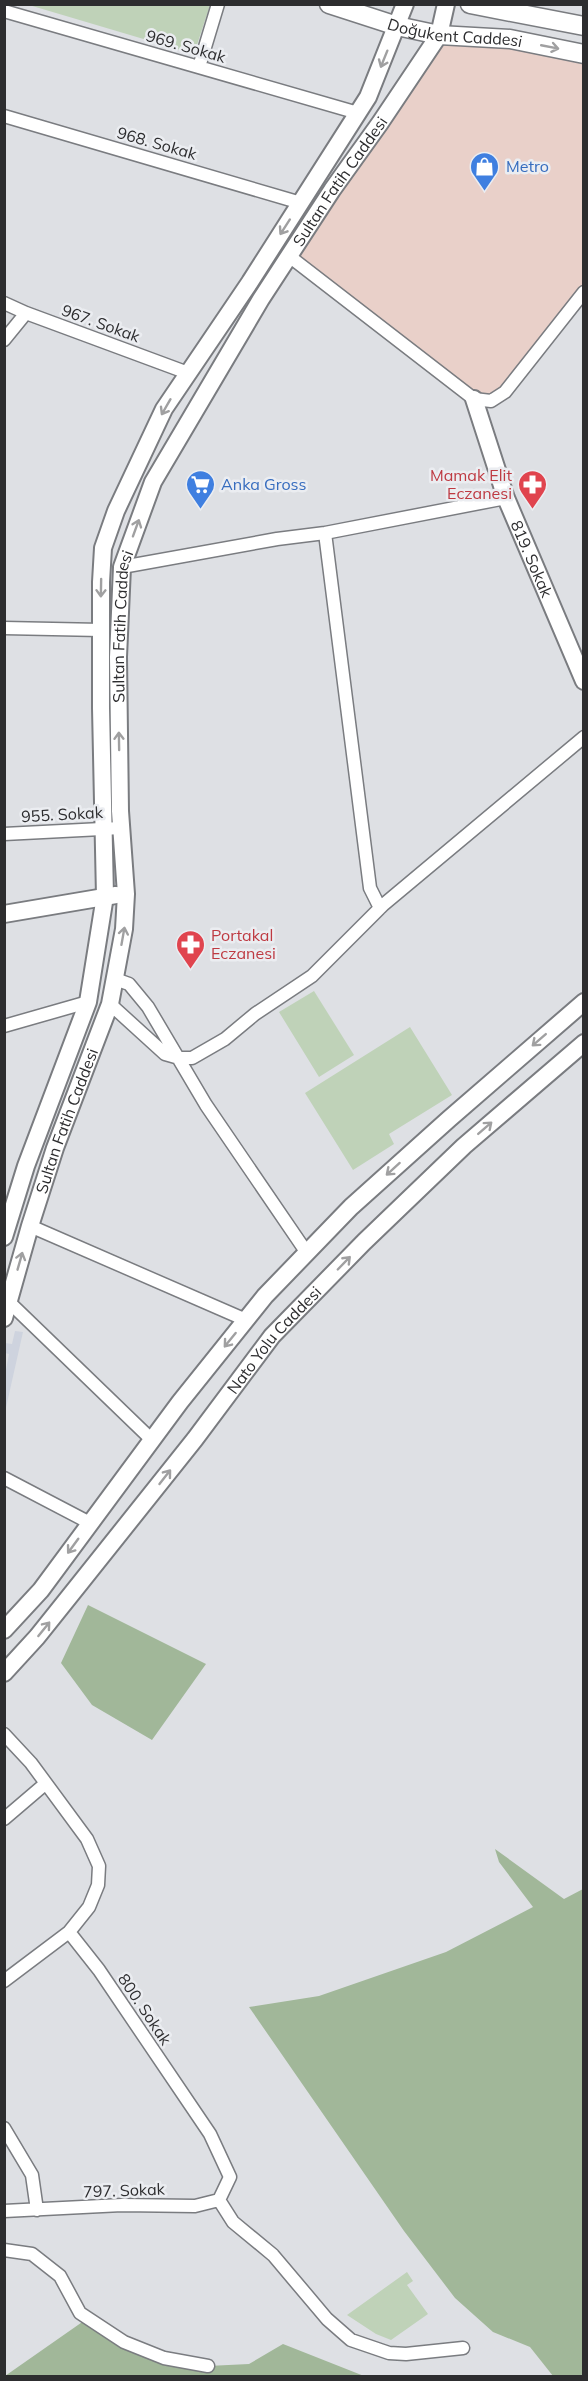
<svg xmlns="http://www.w3.org/2000/svg" width="588" height="2381" font-family="Mulish,sans-serif">
<style>
.commercial{fill:#e9d0c9}
.built{fill:#ced3de}
.green{fill:#bfd2b8}
.forest{fill:#a1b799}
.lines{fill:none;stroke-linecap:round;stroke-linejoin:round}
.street-casing{stroke:#7a7c80;stroke-width:15}
.secondary-casing{stroke:#7a7c80;stroke-width:20}
.primary-casing{stroke:#7a7c80;stroke-width:21}
.street{stroke:#fff;stroke-width:12}
.secondary{stroke:#fff;stroke-width:16}
.primary{stroke:#fff;stroke-width:18}
.oneway{stroke:#a0a0a1}
.labels{text-anchor:middle;stroke-width:5;stroke-linejoin:round;paint-order:stroke}
.street-label{font-size:16px;fill:#2d2d2f;stroke:#ebedf1}
.shop-label{font-size:16px;fill:#366cbe;stroke:#ebedf1;text-anchor:start}
.health-label{font-size:16px;fill:#be3a42;stroke:#ebedf1;text-anchor:end}
</style>
<rect width="100%" height="100%" fill="#dee0e4"/>
<path class="commercial" d="M439,35L583,54V292L505,392L474,399L289,256Z"/>
<path class="built" d="M15,1331L23,1332L5,1412V1375L9,1354L5,1353V1343L12,1344Z"/>
<path class="green" d="M29,5L210,4V5L194,54Z
M314,991L354,1055L319,1077L279,1012Z
M410,1027L452,1095L389,1134L394,1144L353,1170L305,1093Z
M407,2272L413,2281L407,2285L428,2314L391,2340L376,2334L347,2315Z"/>
<path class="forest" d="M88,1605L206,1664L152,1740L92,1705L61,1663Z
M495,1849L564,1899L583,1889V2376H553L530,2347L493,2332L455,2298L404,2231L249,2007L319,1996L446,1952L533,1907L499,1862Z
M88,2318L124,2342L208,2366L249,2364L283,2344L364,2376H5Z"/>
<g class="lines">
<defs>
<path id="street" d="M4,11L358,113
M199,67L218,4
M4,116L301,203
M289,256L474,399L491,401L505,392L584,292
M4,303L26,313L188,373
M4,340L26,313
M325,533L370,888L380,908
M122,567L277,539L325,533L506,498
M4,628L101,630
M4,834L121,828
M115,979L129,984L148,1007L206,1105L307,1253
M110,1004L165,1054L179,1058H192L225,1039L255,1014L312,976L383,905L584,737
M4,1026L88,1002
M30,1226L246,1320
M8,1301L152,1440
M4,1478L90,1523
M4,1734L31,1763L87,1839L99,1866L98,1885L89,1907L69,1932L4,1981
M4,1819L45,1784
M4,2128L32,2175L37,2210
M219,2200L233,2222L273,2255L327,2319L351,2340L389,2353L406,2354L463,2348
M4,2211L122,2205L195,2206L219,2200L230,2177L210,2134L99,1970L69,1932
M4,2250L32,2254L60,2276L80,2313L124,2342L164,2358L208,2366"/>
<g id="secondary">
<path id="s1" d="M474,399L506,498L584,681"/>
<path d="M4,914L116,895"/>
<path d="M4,1237L26,1166L88,1002L105,896L101,708V582L103,548L116,511L164,409L250,282L368,97L405,4"/>
<path id="s2" d="M4,1318L30,1226L55,1148L110,1004L124,929L126,894L120,811L118,657L122,567L153,482L261,299L332,190L380,123L439,35L446,4"/>
<path d="M4,1630L41,1590L180,1402L265,1296L351,1207L449,1119L584,1002"/>
<path id="s3" d="M4,1673L37,1637L81,1582L195,1439L272,1336L364,1242L464,1146L584,1043"/>
</g>
<g id="primary">
<path id="s4" d="M329,4L397,26L439,35L510,39L584,54"/>
<path d="M470,4L584,26"/>
</g>
</defs>
<use href="#street" class="street-casing"/>
<use href="#secondary" class="secondary-casing"/>
<use href="#primary" class="primary-casing"/>
<use href="#street" class="street"/>
<use href="#secondary" class="secondary"/>
<use href="#primary" class="primary"/>
</g>
<defs><path id="oneway-shaft" d="M-6 0H5M1.5-3L5.5 0L1.5 3" fill="none" stroke-width="1.6" stroke-linecap="round" stroke-linejoin="round" transform="scale(1.5)"/></defs>
<g class="oneway">
<use href="#oneway-shaft" transform="translate(550 47) rotate(11)"/>
<use href="#oneway-shaft" transform="translate(384 59) rotate(112)"/>
<use href="#oneway-shaft" transform="translate(285 227) rotate(123)"/>
<use href="#oneway-shaft" transform="translate(166 407) rotate(120)"/>
<use href="#oneway-shaft" transform="translate(136 528) rotate(-70)"/>
<use href="#oneway-shaft" transform="translate(101 588) rotate(91)"/>
<use href="#oneway-shaft" transform="translate(119 741) rotate(-91)"/>
<use href="#oneway-shaft" transform="translate(123 936) rotate(-80)"/>
<use href="#oneway-shaft" transform="translate(539 1040) rotate(139)"/>
<use href="#oneway-shaft" transform="translate(485 1128) rotate(-41)"/>
<use href="#oneway-shaft" transform="translate(393 1169) rotate(138)"/>
<use href="#oneway-shaft" transform="translate(20 1261) rotate(-74)"/>
<use href="#oneway-shaft" transform="translate(344 1263) rotate(-46)"/>
<use href="#oneway-shaft" transform="translate(230 1340) rotate(129)"/>
<use href="#oneway-shaft" transform="translate(165 1477) rotate(-52)"/>
<use href="#oneway-shaft" transform="translate(73 1546) rotate(126)"/>
<use href="#oneway-shaft" transform="translate(44 1629) rotate(-51)"/>
</g>
<defs>
<symbol id="shop-pin" viewBox="-11 -11 22 30"><path d="M0 17L-7.5 6A9.5 9.5 0 1 1 7.5 6Z" fill="#3f7fe0" stroke="#ebedf1"/><path d="M-5-2.5h2.3a2.7 3.5 0 0 1 5.4 0H5L5.5 6h-11ZM-1.5-2.5h3a1.5 2.3 0 0 0-3 0Z" fill="#fff"/></symbol>
<symbol id="supermarket-pin" viewBox="-11 -11 22 30"><path d="M0 17L-7.5 6A9.5 9.5 0 1 1 7.5 6Z" fill="#3f7fe0" stroke="#ebedf1"/><path d="M-6-5.5h2.5l.6 2H6L4.5 2H-2.5L-4.4-4H-6ZM-1.5 3.2a1.3 1.3 0 1 0 .1 0ZM3 3.2a1.3 1.3 0 1 0 .1 0Z" fill="#fff"/></symbol>
<symbol id="pharmacy-pin" viewBox="-11 -11 22 30"><path d="M0 17L-7.5 6A9.5 9.5 0 1 1 7.5 6Z" fill="#e0444e" stroke="#ebedf1"/><path d="M-2-6h4v4h4v4h-4v4h-4v-4h-4v-4h4Z" fill="#fff"/></symbol>
</defs>
<g fill-rule="evenodd">
<use href="#shop-pin" x="468" y="150" width="33" height="45"/>
<use href="#supermarket-pin" x="184" y="468" width="33" height="45"/>
<use href="#pharmacy-pin" x="516" y="468" width="33" height="45"/>
<use href="#pharmacy-pin" x="174" y="928" width="33" height="45"/>
</g>
<g class="labels">
<g class="street-label">
<text dy="6" stroke="none"><textPath href="#s4" startOffset="130">Doğukent Caddesi</textPath></text>
<text transform="translate(186 46) rotate(16)" y="6">969. Sokak</text>
<text transform="translate(157 143) rotate(16)" y="6">968. Sokak</text>
<text dy="6" stroke="none"><textPath href="#s2" startOffset="1215">Sultan Fatih Caddesi</textPath></text>
<text transform="translate(101 323) rotate(20)" y="6">967. Sokak</text>
<text dy="6" stroke="none"><textPath href="#s1" startOffset="170">819. Sokak</textPath></text>
<text dy="6" stroke="none"><textPath href="#s2" startOffset="711">Sultan Fatih Caddesi</textPath></text>
<text transform="translate(62 814) rotate(-3)" y="6">955. Sokak</text>
<text dy="6" stroke="none"><textPath href="#s2" startOffset="207">Sultan Fatih Caddesi</textPath></text>
<text dy="6" stroke="none"><textPath href="#s3" startOffset="429">Nato Yolu Caddesi</textPath></text>
<text transform="translate(145 2009) rotate(56)" y="6">800. Sokak</text>
<text transform="translate(124 2190) rotate(-2)" y="6">797. Sokak</text>
</g>
<g class="shop-label">
<text x="506" y="172">Metro</text>
<text x="221" y="490">Anka Gross</text>
</g>
<g class="health-label">
<text x="512" y="481">Mamak Elit<tspan x="512" dy="18">Eczanesi</tspan></text>
<text x="211" y="941" text-anchor="start">Portakal<tspan x="211" dy="18">Eczanesi</tspan></text>
</g>
</g>
<rect width="588" height="2381" fill="none" stroke="#2d2d2f" stroke-width="12"/>
</svg>
